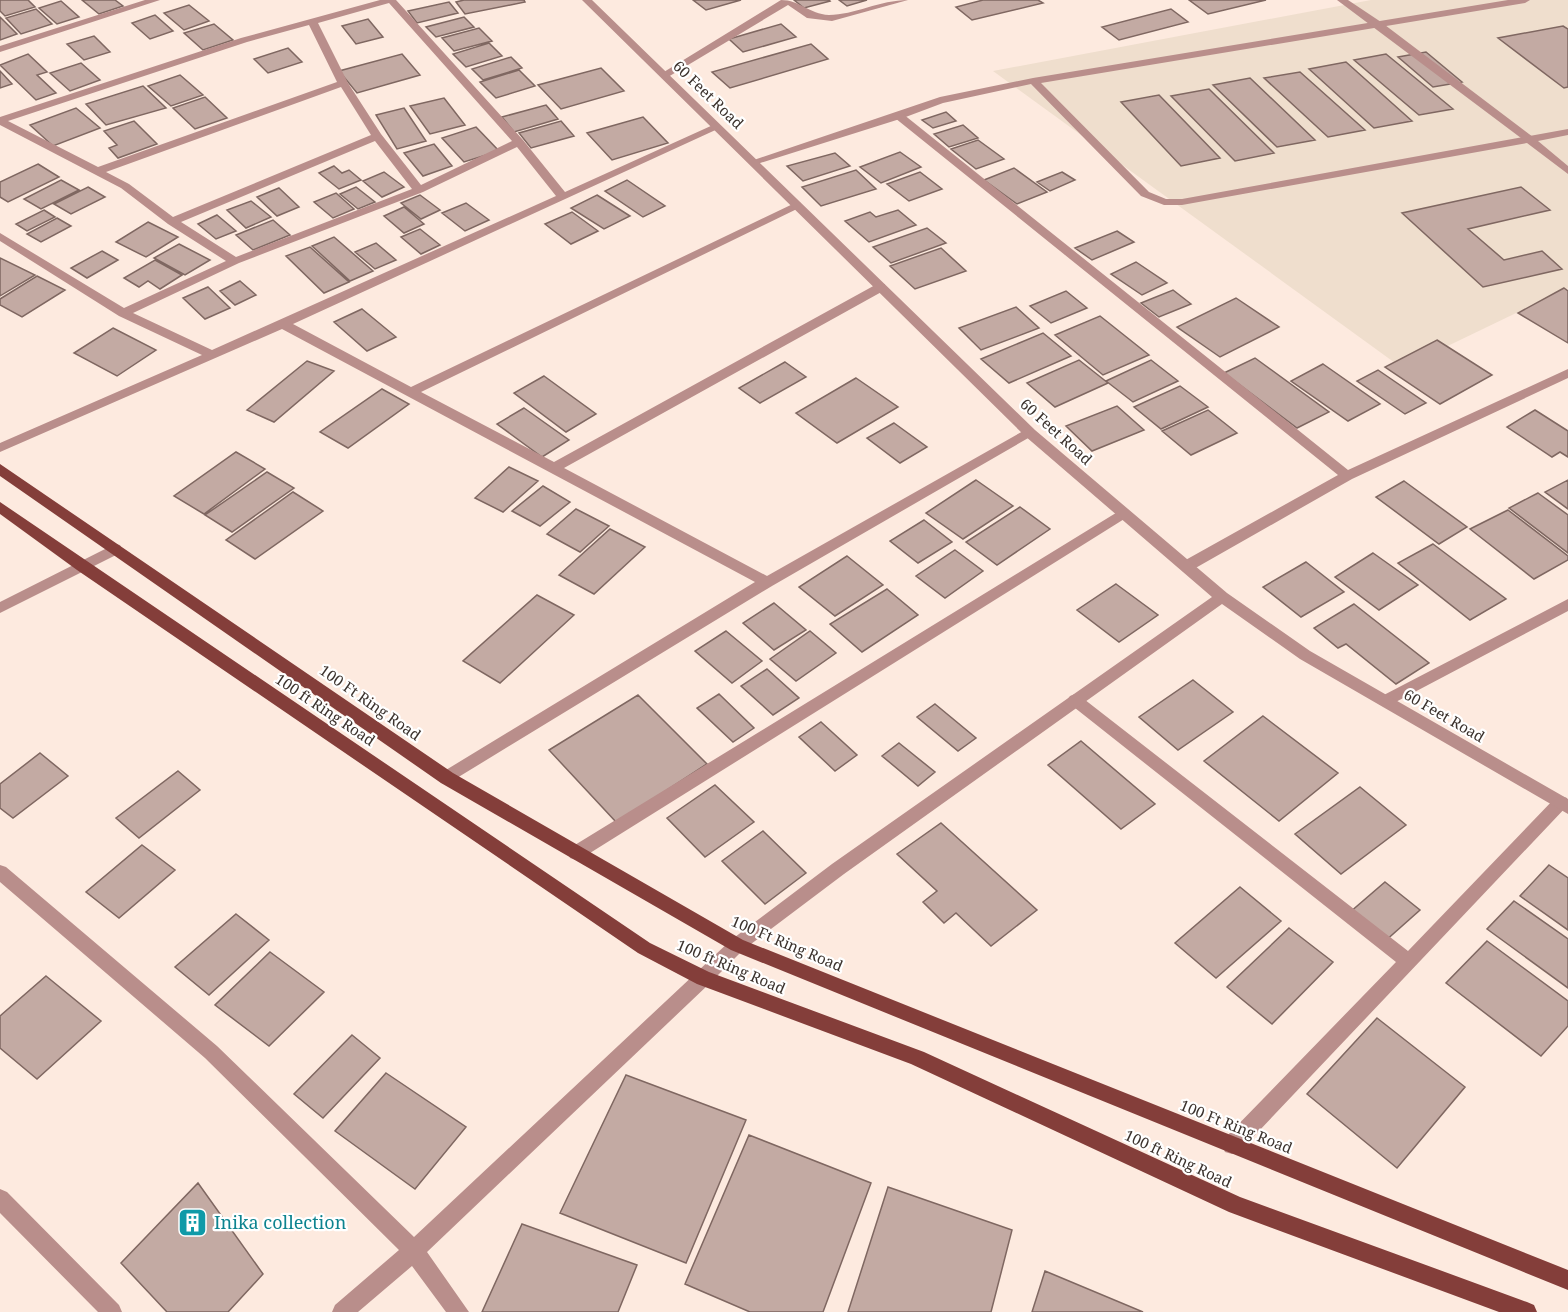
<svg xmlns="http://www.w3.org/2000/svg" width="1568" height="1312" font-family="'Noto Serif',serif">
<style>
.industrial{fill:#efdecd}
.building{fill:#c3aaa3;stroke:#7f6761;stroke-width:1.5}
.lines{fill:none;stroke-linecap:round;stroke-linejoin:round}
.service{fill:#b98e8b;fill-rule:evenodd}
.minor{fill:#b98e8b;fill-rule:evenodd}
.tertiary{fill:#b98e8b;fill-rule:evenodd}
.primary{fill:#843e3a;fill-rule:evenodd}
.labels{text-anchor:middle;stroke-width:4.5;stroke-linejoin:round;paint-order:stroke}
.street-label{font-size:15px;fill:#3b322d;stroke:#fff}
.near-culture-label{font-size:18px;fill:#0d838f;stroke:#fff;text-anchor:start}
</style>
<rect width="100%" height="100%" fill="#fdeadf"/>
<path class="industrial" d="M1371,0H1568V288L1402,368L993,71Z"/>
<path class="building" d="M0,0H28L35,7L5,16L0,11Z
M82,0H115L123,6L99,14Z
M464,0H524L525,2L465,14L456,2Z
M693,0H741L706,10Z
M794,0H829L830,1L804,8Z
M839,0H867L847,6Z
M983,0H1038L1043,3L972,20L956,7Z
M1189,0H1266L1208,14Z
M61,1L79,17L57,24L39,8Z
M449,2L458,13L417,23L408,11Z
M189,5L209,21L184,30L164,13Z
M36,9L52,24L21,34L6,18Z
M1171,9L1188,22L1119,40L1102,27Z
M155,15L173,31L150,39L132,23Z
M0,17L17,34L0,40Z
M464,17L474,27L436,37L426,27Z
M368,19L383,37L356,44L342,26Z
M214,24L233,40L203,50L184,33Z
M781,24L796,37L743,52L729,39Z
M1563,26L1568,29V87L1564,88L1498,38Z
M479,28L492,41L454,51L442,38Z
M94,36L110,52L84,60L67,44Z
M489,43L502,56L466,67L453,54Z
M811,44L828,59L730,88L712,72Z
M288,48L302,62L268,73L254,59Z
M1426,52L1462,82L1433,87L1398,57Z
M28,54L47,72L37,75L56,93L36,100L0,65Z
M402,54L420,75L357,93L339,71Z
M1386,54L1453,109L1419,115L1354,60Z
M511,57L522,68L483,80L472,69Z
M1346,62L1412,121L1374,128L1309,69Z
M81,63L100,80L70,91L50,73Z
M601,68L624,91L561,109L538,85Z
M519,70L535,86L496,98L480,82Z
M0,71L12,84L0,88Z
M1300,72L1365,130L1328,137L1264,78Z
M180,75L203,95L171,106L148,86Z
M1250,78L1315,140L1277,147L1213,85Z
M143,86L166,108L106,125L86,104Z
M1209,89L1274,153L1235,161L1171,96Z
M1159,95L1220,158L1181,166L1121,102Z
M205,97L227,118L195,129L173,108Z
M444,98L465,125L430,134L410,106Z
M546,105L558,119L514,132L502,117Z
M76,108L100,128L53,146L30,125Z
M404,108L426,141L397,149L376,115Z
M946,112L956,121L933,128L922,120Z
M643,117L668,143L612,160L587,133Z
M134,121L157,144L118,158L109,148L117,145L104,131Z
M561,121L574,136L531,148L519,133Z
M963,125L978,138L949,147L934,134Z
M476,127L499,151L464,162L442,138Z
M978,140L1004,159L976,169L951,149Z
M434,144L452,166L423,176L404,153Z
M900,152L921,167L881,183L860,167Z
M835,153L850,166L803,181L787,166Z
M38,164L59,177L8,202L0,197V182Z
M334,166L342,173L349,170L361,180L339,189L319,173Z
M1014,168L1047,192L1017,204L984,180Z
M856,170L876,189L821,206L802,187Z
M384,172L404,187L382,197L363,181Z
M920,172L942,189L909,201L887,184Z
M1062,172L1075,180L1050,191L1037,182Z
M61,180L79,190L41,209L24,199Z
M627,180L665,206L643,217L605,191Z
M88,187L105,197L71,214L54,204Z
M356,187L375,202L358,209L340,194Z
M1521,187L1550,210L1468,229L1504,260L1542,251L1562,269L1483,287L1402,213Z
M279,188L299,207L277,216L257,197Z
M336,193L354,209L333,218L314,202Z
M420,195L440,210L421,219L401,203Z
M597,195L630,216L604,229L571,208Z
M251,201L271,217L246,228L227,210Z
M466,203L489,220L465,231L442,213Z
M404,207L424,224L404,233L384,216Z
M44,210L55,217L27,231L16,224Z
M898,210L916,225L869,242L845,221L870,212L876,217Z
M572,212L598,231L571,244L545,224Z
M217,215L236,231L216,239L198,224Z
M57,218L71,226L41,242L27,234Z
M273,220L290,235L253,250L236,235Z
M148,222L178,237L146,257L116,242Z
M927,228L946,243L891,263L873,247Z
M420,229L440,245L421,254L401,237Z
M1117,231L1134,242L1092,260L1075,248Z
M334,237L373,271L350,281L312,246Z
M376,243L396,260L375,269L355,252Z
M179,244L210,260L185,275L154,258Z
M310,247L349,282L324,293L286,256Z
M941,248L966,271L915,289L890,266Z
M102,251L118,260L87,278L71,268Z
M0,258L35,275L0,296Z
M155,260L182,275L160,289L148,281L139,287L124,278Z
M1136,262L1167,283L1142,295L1111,274Z
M37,276L65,290L22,317L0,305V299Z
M240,281L256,295L235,305L220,291Z
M208,287L230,308L205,319L183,298Z
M1564,288L1568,291V343L1518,313Z
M1173,290L1191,304L1159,317L1141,303Z
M1066,291L1087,308L1051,323L1030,306Z
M1236,298L1279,327L1220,357L1177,327Z
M1016,307L1039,328L981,350L959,328Z
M362,309L396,337L367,351L334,322Z
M1100,316L1149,355L1103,375L1055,335Z
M113,328L156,350L117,376L74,353Z
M1043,333L1071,356L1009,383L981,359Z
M1437,340L1492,375L1440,404L1385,367Z
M1255,358L1329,412L1297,428L1224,373Z
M1079,360L1108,383L1055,407L1027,383Z
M1151,360L1178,381L1133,402L1106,381Z
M307,361L334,371L274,422L247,410Z
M785,362L806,377L760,403L739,388Z
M1323,364L1380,404L1348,421L1291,381Z
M1378,370L1426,403L1405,414L1357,381Z
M544,376L596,414L566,432L514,393Z
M856,378L898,407L837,443L796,413Z
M1180,386L1208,407L1161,429L1134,407Z
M382,389L409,404L348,448L320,432Z
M1117,406L1144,430L1092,451L1066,426Z
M524,408L569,440L542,457L497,424Z
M1208,410L1237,433L1191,455L1162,431Z
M1535,410L1568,431V457L1560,452L1552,457L1507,427Z
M894,423L927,447L900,463L867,438Z
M236,452L265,469L204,514L174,496Z
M509,467L538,481L503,512L475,498Z
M267,472L294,488L232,532L205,515Z
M976,480L1013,506L963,539L926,513Z
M1568,480V509L1545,492Z
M1404,481L1467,527L1439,544L1376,497Z
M543,486L570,502L540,526L512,511Z
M293,492L323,511L255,559L226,540Z
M1538,493L1568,515V553L1509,508Z
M1020,507L1050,529L997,565L966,542Z
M576,509L609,526L580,552L547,534Z
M1508,510L1568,556V560L1534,579L1470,529Z
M924,520L952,542L918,563L890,541Z
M610,529L645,547L594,594L559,575Z
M1433,544L1506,599L1470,620L1398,563Z
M955,550L983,571L945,598L916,576Z
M1373,553L1418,585L1379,610L1335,577Z
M847,556L883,585L835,616L799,587Z
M1306,562L1344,592L1301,617L1263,587Z
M1116,584L1158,615L1119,642L1077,610Z
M887,589L918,615L862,652L830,624Z
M537,595L574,615L500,683L463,661Z
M774,603L806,630L774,650L743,623Z
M1354,604L1429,663L1396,684L1346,644L1338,648L1314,628Z
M726,631L762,661L732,683L695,651Z
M810,631L836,653L796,681L770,659Z
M767,669L799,698L773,715L741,686Z
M1193,680L1233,712L1178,750L1139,717Z
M719,694L754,728L733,742L697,708Z
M638,695L707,764L617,823L549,750Z
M935,704L976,738L958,751L917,717Z
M1263,716L1338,773L1279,821L1204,761Z
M821,722L857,755L835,771L799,737Z
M1081,741L1155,804L1121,829L1048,765Z
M899,743L935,772L918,786L882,756Z
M40,753L68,776L13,818L0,808V784Z
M178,771L200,790L139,838L116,818Z
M715,785L754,822L705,857L667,818Z
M1360,787L1406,825L1341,874L1295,834Z
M941,823L1037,910L991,946L956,913L944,923L923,902L937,891L897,854Z
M763,831L806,873L765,904L722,861Z
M142,845L175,870L119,918L86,892Z
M1549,865L1568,878V930L1520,896Z
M1385,882L1420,910L1384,942L1349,913Z
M1240,887L1281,921L1216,978L1175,943Z
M1514,901L1568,939V988L1487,929Z
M236,914L269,940L209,995L175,967Z
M1289,928L1333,962L1272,1024L1227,987Z
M1487,941L1568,1001V1026L1541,1056L1446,983Z
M270,952L324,992L269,1046L215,1005Z
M46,976L101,1021L37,1079L0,1048V1016Z
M1377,1018L1465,1087L1397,1168L1307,1094Z
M352,1035L380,1058L323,1118L294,1094Z
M386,1073L466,1127L415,1189L335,1131Z
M626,1075L746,1120L686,1263L560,1213Z
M749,1135L871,1183L823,1312H750L685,1284Z
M198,1183L263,1274L228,1312H167L121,1263Z
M888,1187L1012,1230L991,1312H848Z
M522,1224L637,1265L618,1312H482Z
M1045,1271L1143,1312H1032Z"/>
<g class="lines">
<path class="service" d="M1508,0H1530L1525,3L1041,83L1149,192L1166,199H1182L1568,129V135L1538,141L1568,166V174L1527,143L1182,205H1164L1141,196L1031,84L943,103L903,118L757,164L748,162L940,97L1033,78Z"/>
<path class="minor" d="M145,0H160L0,52V46Z
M380,0H396L523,140L565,192L713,125L722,127L293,324L411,387L797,202L801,203V207L421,392L554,462L877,284H885V290L564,468L767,576L1025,430L1030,429L1037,433L772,586L447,784L441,783L439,778L441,773L755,582L282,329L0,452V443L202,355L119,316L0,241V233L124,308L226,261L168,224L121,188L0,125V117L241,38ZM389,3L512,141L421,185L381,134L348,83L318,23ZM309,25L337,82L98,167L8,121L247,42ZM341,87L371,135L173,217L129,184L106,172ZM375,141L412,189L236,257L181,222ZM517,147L556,196L212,350L133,313L239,263L423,192Z
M781,0C800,0 809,14 829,15C854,15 880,0 908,0L832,21L807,18L788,5L668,77L659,75Z
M1337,0H1348L1381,22L1533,137V141H1525Z
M895,114H903L1348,470L1568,369V378L1352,479L1192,570H1182L1180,566L1182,562L1338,475L895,118Z
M1124,508L1131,513L1129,516L582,858L576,860L570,858L568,853L570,848Z
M115,544L120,545L122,549L120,553L0,613V602Z
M1568,599V611L1390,705H1380L1377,701L1380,697Z
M1075,694L1080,696L1408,951L1555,798L1561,796L1567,798L1568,805L1239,1152L1232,1154L1225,1152L1222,1145L1225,1138L1396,962L1070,704L1067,700L1070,696Z
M0,865L6,867L217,1046L414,1237L697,972L703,970L709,972L712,978L709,984L427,1252L469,1312H446L412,1266L358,1312H332L335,1305L399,1250L205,1058L0,882Z
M0,1189L7,1192L119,1305L122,1312H98L0,1213Z"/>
<path class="tertiary" d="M582,0H592L1035,430L1227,593L1310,651L1568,799V814L1300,659L1222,604L844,874L743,950L709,984L703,986L697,984L694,978L697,972L731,940L832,864L1212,597L1025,436Z"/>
<path class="primary" d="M0,464L453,773L743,940L1568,1270V1290L731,950L441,783L0,476Z
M0,502L650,943L709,972L924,1052L1240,1197L1527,1302L1534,1305L1537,1312H1499L1229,1212L911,1064L697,984L638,953L77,570L0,514Z"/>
</g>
<defs>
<symbol id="building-square" viewBox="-11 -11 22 22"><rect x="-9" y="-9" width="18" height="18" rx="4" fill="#0f9aa8" stroke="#fff"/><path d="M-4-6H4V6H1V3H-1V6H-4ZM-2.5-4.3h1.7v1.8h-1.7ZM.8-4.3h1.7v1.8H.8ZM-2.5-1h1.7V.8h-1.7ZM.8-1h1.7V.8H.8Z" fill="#fff"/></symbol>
</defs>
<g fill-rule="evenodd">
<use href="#building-square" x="176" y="1206" width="33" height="33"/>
</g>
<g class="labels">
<g class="street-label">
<text transform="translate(708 95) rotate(44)" y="5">60 Feet Road</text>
<text transform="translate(1056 432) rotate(42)" y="5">60 Feet Road</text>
<text transform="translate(370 703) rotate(35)" y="5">100 Ft Ring Road</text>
<text transform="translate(325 710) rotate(34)" y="5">100 ft Ring Road</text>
<text transform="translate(1444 716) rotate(30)" y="5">60 Feet Road</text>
<text transform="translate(787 944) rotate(23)" y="5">100 Ft Ring Road</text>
<text transform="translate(731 967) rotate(23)" y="5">100 ft Ring Road</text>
<text transform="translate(1236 1127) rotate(22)" y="5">100 Ft Ring Road</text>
<text transform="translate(1178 1159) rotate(25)" y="5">100 ft Ring Road</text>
</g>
<g class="near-culture-label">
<text x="214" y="1229">Inika collection</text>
</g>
</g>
</svg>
